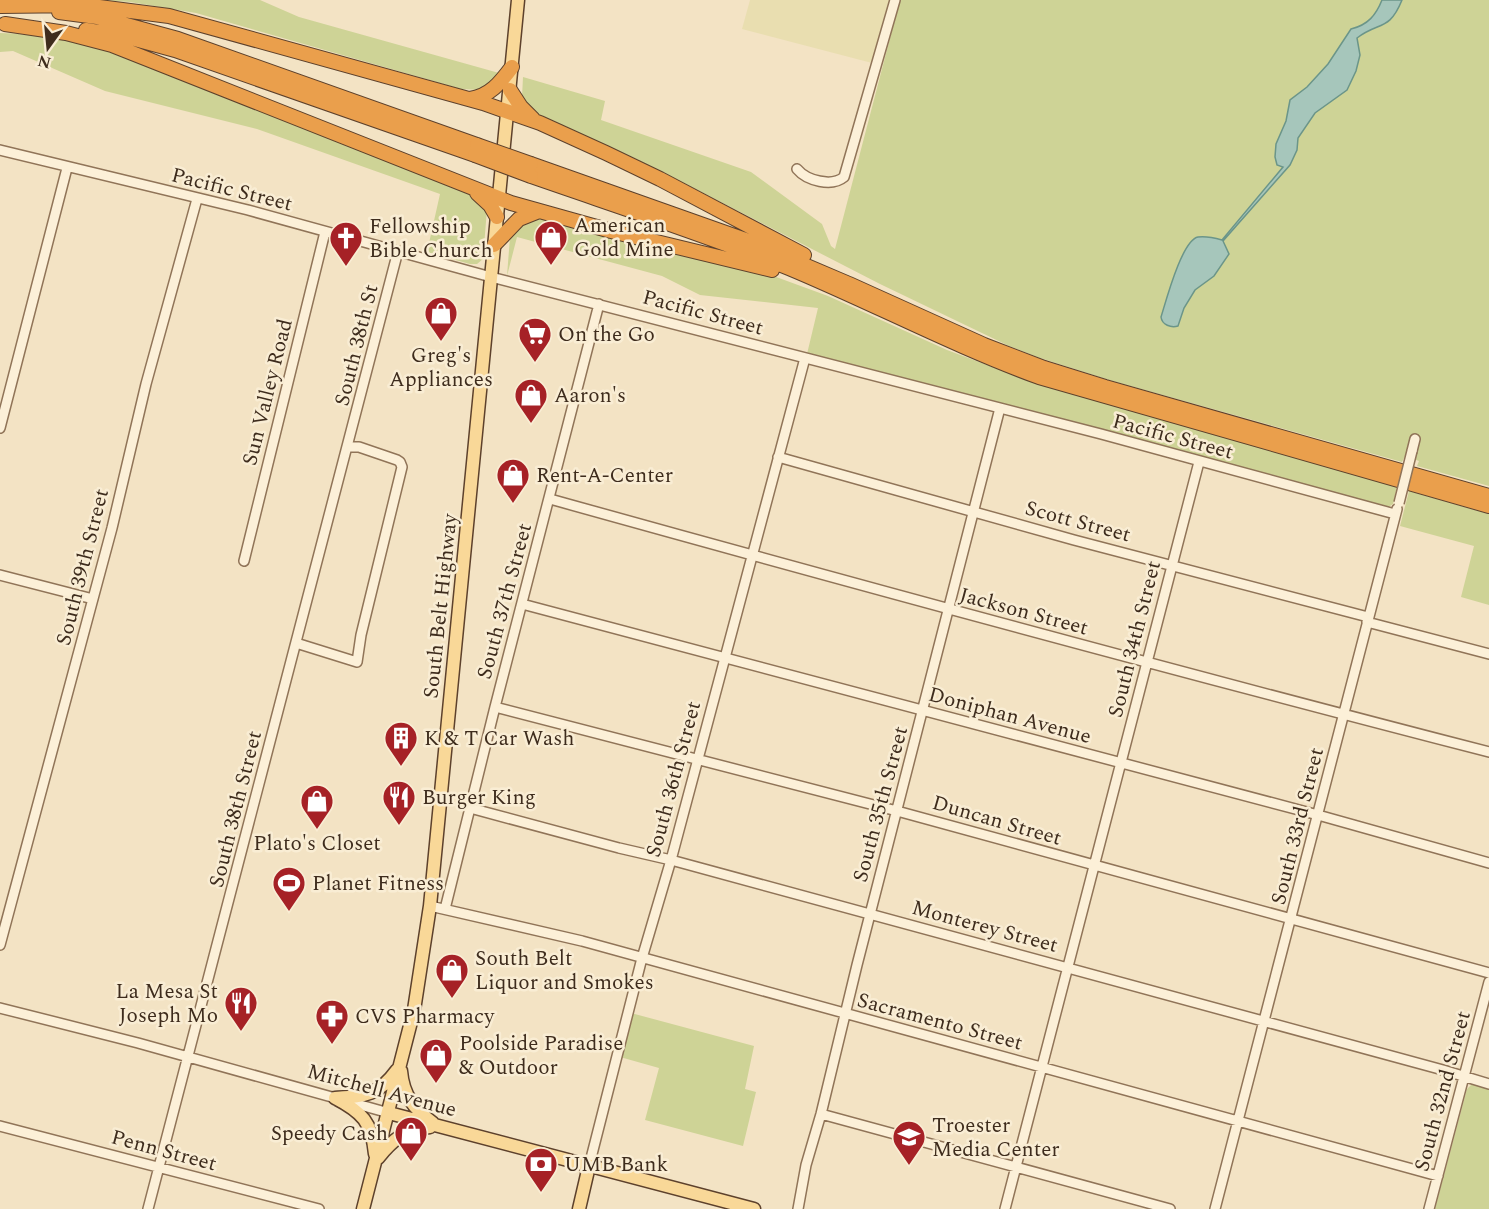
<svg xmlns="http://www.w3.org/2000/svg" width="1489" height="1209" font-family="Spectral,serif">
<style>
.farmland{fill:#e9deb0}
.green{fill:#ced396}
.water{fill:#a6c6bb;stroke:#6b9589;stroke-width:1.5}
.lines{fill:none;stroke-linecap:round;stroke-linejoin:round}
.minor-casing{stroke:#907458;stroke-width:12}
.major-casing{stroke:#5d412c;stroke-width:15}
.highway-casing{stroke:#5d412c;stroke-width:16}
.minor{stroke:#fcf0d8;stroke-width:9}
.major{stroke:#f9d898;stroke-width:12}
.highway{stroke:#ea9f4c;stroke-width:14}
.minor-bridge-casing{stroke:#907458;stroke-width:12;stroke-linecap:butt}
.highway-bridge-casing{stroke:#5d412c;stroke-width:16;stroke-linecap:butt}
.minor-bridge{stroke:#fcf0d8;stroke-width:9}
.highway-bridge{stroke:#ea9f4c;stroke-width:14}
.labels{text-anchor:middle;stroke-width:5;stroke-linejoin:round;paint-order:stroke}
.street-label{font-size:21px;fill:#3e2c1d;stroke:#f9edd4}
.poi-label{font-size:21px;fill:#3e2c1d;stroke:#f9edd4;text-anchor:start}
</style>
<rect width="100%" height="100%" fill="#f3e3c4"/>
<path class="farmland" d="M750,0H889L872,63L742,29Z"/>
<path class="green" d="M102,0H260L299,17L499,73L495,81L483,90L461,89L196,13L130,2Z
M900,0H1489V486L1417,466L1419,461L1405,456L1402,462L1109,380L1040,358L1009,346L880,284L666,174L529,112L522,97L523,77L605,101L601,120L751,172L822,224L831,246L835,249Z
M0,33C36,34 70,40 104,48L473,195L487,209L483,259L477,264H470L427,252L440,194L257,129L105,91L13,51L0,52Z
M539,216L768,274L828,296L947,350L1041,385L1397,486L1393,504L1387,508L807,354L818,308L700,295L662,276L517,237L507,276L510,237L517,224Z
M1409,491L1489,514V605L1461,597L1474,546L1400,526Z
M631,1013L754,1046L745,1089L756,1092L743,1146L645,1120L659,1068L620,1057Z
M1472,1084L1489,1089V1209H1435L1467,1089Z"/>
<path class="water" d="M1382,0H1402C1389,32 1379,21 1357,38L1360,55L1356,71L1347,90L1315,113L1298,138L1297,150L1290,165L1223,241L1229,254L1214,276L1195,290L1184,308L1178,326C1171,328 1162,325 1161,317C1166,301 1182,240 1198,237C1205,236 1215,238 1222,240L1283,167L1277,165L1275,157L1276,144L1286,121L1290,100L1307,87L1328,64L1351,29C1368,25 1376,15 1382,0Z"/>
<g class="lines">
<defs>
<path id="minor" d="M0,150L248,210L491,277L1101,434L1395,514
M797,169C807,181 832,187 844,177L895,0
M0,428L67,168
M1412,451L1415,439
M778,457L1074,540L1368,617
M550,499C862,586 1175,671 1489,752
M244,561L325,232
M0,575L93,599
M522,604L1318,815L1489,863
M1367,622L1489,654
M296,643L357,662L361,635L402,467L400,462L397,460L359,447H349
M495,707L897,811L1489,973
M470,808L619,848L671,860L1443,1070L1489,1084
M430,906L582,941L1438,1176
M445,909L495,707L599,304
M0,945L112,528L146,384L197,199
M0,1008L138,1043L389,1113
M821,1114L1170,1209
M0,1126L319,1209
M589,1166L642,958L671,860L805,358
M148,1209L398,251
M798,1209L806,1165L821,1114L857,965L1000,408
M1005,1209L1199,462
M1215,1209L1397,509
M1429,1209L1489,982"/>
<path id="major" d="M401,1071C403,1095 414,1109 433,1123
M335,1098C362,1112 372,1122 375,1154
M335,1098C365,1096 378,1096 397,1070
M389,1113L754,1209
M378,1158C393,1139 406,1129 430,1127
M363,1209L414,1010L430,906L518,0
M579,1209L589,1166"/>
<path id="highway" d="M0,6L84,5L169,16L483,103L540,123L606,153L660,179L804,255
M59,12L97,17L178,39L477,145
M5,24L66,33L112,45L511,203L611,231L772,270
M86,30L124,36L175,50L475,155
M510,90L521,107L533,119
M470,99C490,96 500,83 512,67
M531,164L743,239L849,284L984,345L1044,368L1105,387L1489,496
M531,176C617,206 704,234 789,268C873,303 954,346 1039,377L1489,506
M477,193L490,205L497,217
M494,245L519,219L539,211"/>
</defs>
<use href="#minor" class="minor-casing"/>
<use href="#major" class="major-casing"/>
<use href="#highway" class="highway-casing"/>
<use href="#minor" class="minor"/>
<use href="#major" class="major"/>
<use href="#highway" class="highway"/>
<defs>
<path id="minor-bridge" d="M1399,503L1412,451"/>
<path id="highway-bridge" d="M477,145L531,164
M475,155L531,176"/>
</defs>
<use href="#minor-bridge" class="minor-bridge-casing"/>
<use href="#highway-bridge" class="highway-bridge-casing"/>
<use href="#minor-bridge" class="minor-bridge"/>
<use href="#highway-bridge" class="highway-bridge"/>
</g>
<defs>
<symbol id="shop-pin" viewBox="-11 -11 22 30"><path d="M0 17L-7.5 6A9.5 9.5 0 1 1 7.5 6Z" fill="#a62126" stroke="#f9edd4"/><path d="M-5-2.5h2.3a2.7 3.5 0 0 1 5.4 0H5L5.5 6h-11ZM-1.5-2.5h3a1.5 2.3 0 0 0-3 0Z" fill="#fff"/></symbol>
<symbol id="church-pin" viewBox="-11 -11 22 30"><path d="M0 17L-7.5 6A9.5 9.5 0 1 1 7.5 6Z" fill="#a62126" stroke="#f9edd4"/><path d="M-1.2-6h2.4v3.5h3.3v2.4h-3.3V6h-2.4V-.1h-3.3v-2.4h3.3Z" fill="#fff"/></symbol>
<symbol id="supermarket-pin" viewBox="-11 -11 22 30"><path d="M0 17L-7.5 6A9.5 9.5 0 1 1 7.5 6Z" fill="#a62126" stroke="#f9edd4"/><path d="M-6-5.5h2.5l.6 2H6L4.5 2H-2.5L-4.4-4H-6ZM-1.5 3.2a1.3 1.3 0 1 0 .1 0ZM3 3.2a1.3 1.3 0 1 0 .1 0Z" fill="#fff"/></symbol>
<symbol id="building-pin" viewBox="-11 -11 22 30"><path d="M0 17L-7.5 6A9.5 9.5 0 1 1 7.5 6Z" fill="#a62126" stroke="#f9edd4"/><path d="M-4-6H4V6H1V3H-1V6H-4ZM-2.5-4.3h1.7v1.8h-1.7ZM.8-4.3h1.7v1.8H.8ZM-2.5-1h1.7V.8h-1.7ZM.8-1h1.7V.8H.8Z" fill="#fff"/></symbol>
<symbol id="restaurant-pin" viewBox="-11 -11 22 30"><path d="M0 17L-7.5 6A9.5 9.5 0 1 1 7.5 6Z" fill="#a62126" stroke="#f9edd4"/><path d="M-5-6h1v4h1v-4h1v4h1v-4h1v5L-1.5 .5V6h-2V.5L-5-1ZM5-6V6H3V1.5H1.5Q1.5-4 5-6Z" fill="#fff"/></symbol>
<symbol id="stadium-pin" viewBox="-11 -11 22 30"><path d="M0 17L-7.5 6A9.5 9.5 0 1 1 7.5 6Z" fill="#a62126" stroke="#f9edd4"/><path d="M0-5a6.5 5 0 1 0 0 10a6.5 5 0 1 0 0-10ZM-3.5-1.8h7v3.6h-7Z" fill="#fff"/></symbol>
<symbol id="pharmacy-pin" viewBox="-11 -11 22 30"><path d="M0 17L-7.5 6A9.5 9.5 0 1 1 7.5 6Z" fill="#a62126" stroke="#f9edd4"/><path d="M-2-6h4v4h4v4h-4v4h-4v-4h-4v-4h4Z" fill="#fff"/></symbol>
<symbol id="school-pin" viewBox="-11 -11 22 30"><path d="M0 17L-7.5 6A9.5 9.5 0 1 1 7.5 6Z" fill="#a62126" stroke="#f9edd4"/><path d="M0-5L7-2L0 1L-7-2ZM-4 1L0 2.5L4 1V4Q0 6-4 4Z" fill="#fff"/></symbol>
<symbol id="bank-pin" viewBox="-11 -11 22 30"><path d="M0 17L-7.5 6A9.5 9.5 0 1 1 7.5 6Z" fill="#a62126" stroke="#f9edd4"/><path d="M-6-4H6V4H-6ZM0-2.3a2.3 2.3 0 1 0 0 4.6a2.3 2.3 0 1 0 0-4.6Z" fill="#fff"/></symbol>
</defs>
<g fill-rule="evenodd">
<use href="#shop-pin" x="532" y="218" width="38" height="52"/>
<use href="#church-pin" x="327" y="219" width="38" height="52"/>
<use href="#shop-pin" x="422" y="294" width="38" height="52"/>
<use href="#supermarket-pin" x="516" y="315" width="38" height="52"/>
<use href="#shop-pin" x="512" y="376" width="38" height="52"/>
<use href="#shop-pin" x="494" y="456" width="38" height="52"/>
<use href="#building-pin" x="382" y="719" width="38" height="52"/>
<use href="#restaurant-pin" x="380" y="778" width="38" height="52"/>
<use href="#shop-pin" x="298" y="782" width="38" height="52"/>
<use href="#stadium-pin" x="270" y="864" width="38" height="52"/>
<use href="#shop-pin" x="433" y="951" width="38" height="52"/>
<use href="#restaurant-pin" x="222" y="984" width="38" height="52"/>
<use href="#pharmacy-pin" x="313" y="997" width="38" height="52"/>
<use href="#shop-pin" x="417" y="1036" width="38" height="52"/>
<use href="#shop-pin" x="392" y="1114" width="38" height="52"/>
<use href="#school-pin" x="890" y="1118" width="38" height="52"/>
<use href="#bank-pin" x="522" y="1145" width="38" height="52"/>
</g>
<g class="labels">
<g class="street-label">
<text transform="translate(232 189) rotate(14)" y="7">Pacific Street</text>
<text transform="translate(703 312) rotate(15)" y="7">Pacific Street</text>
<text transform="translate(356 345) rotate(-76)" y="7">South 38th St</text>
<text transform="translate(267 392) rotate(-76)" y="7">Sun Valley Road</text>
<text transform="translate(1173 436) rotate(15)" y="7">Pacific Street</text>
<text transform="translate(1078 521) rotate(15)" y="7">Scott Street</text>
<text transform="translate(82 567) rotate(-76)" y="7">South 39th Street</text>
<text transform="translate(504 601) rotate(-75)" y="7">South 37th Street</text>
<text transform="translate(440 606) rotate(-84)" y="7">South Belt Highway</text>
<text transform="translate(1024 611) rotate(15)" y="7">Jackson Street</text>
<text transform="translate(1134 639) rotate(-76)" y="7">South 34th Street</text>
<text transform="translate(1010 715) rotate(15)" y="7">Doniphan Avenue</text>
<text transform="translate(673 779) rotate(-75)" y="7">South 36th Street</text>
<text transform="translate(880 804) rotate(-75)" y="7">South 35th Street</text>
<text transform="translate(235 809) rotate(-76)" y="7">South 38th Street</text>
<text transform="translate(997 820) rotate(16)" y="7">Duncan Street</text>
<text transform="translate(1297 826) rotate(-76)" y="7">South 33rd Street</text>
<text transform="translate(985 926) rotate(15)" y="7">Monterey Street</text>
<text transform="translate(940 1021) rotate(15)" y="7">Sacramento Street</text>
<text transform="translate(382 1090) rotate(15)" y="7">Mitchell Avenue</text>
<text transform="translate(1442 1091) rotate(-75)" y="7">South 32nd Street</text>
<text transform="translate(164 1150) rotate(15)" y="7">Penn Street</text>
</g>
<g class="poi-label">
<text x="574" y="232">American<tspan x="574" dy="24">Gold Mine</tspan></text>
<text x="369" y="233">Fellowship<tspan x="369" dy="24">Bible Church</tspan></text>
<text x="558" y="341">On the Go</text>
<text x="441" y="362" text-anchor="middle">Greg's<tspan x="441" dy="24">Appliances</tspan></text>
<text x="554" y="402">Aaron's</text>
<text x="536" y="482">Rent-A-Center</text>
<text x="424" y="745">K &amp; T Car Wash</text>
<text x="422" y="804">Burger King</text>
<text x="317" y="850" text-anchor="middle">Plato's Closet</text>
<text x="312" y="890">Planet Fitness</text>
<text x="475" y="965">South Belt<tspan x="475" dy="24">Liquor and Smokes</tspan></text>
<text x="218" y="998" text-anchor="end">La Mesa St<tspan x="218" dy="24">Joseph Mo</tspan></text>
<text x="355" y="1023">CVS Pharmacy</text>
<text x="459" y="1050">Poolside Paradise<tspan x="459" dy="24">&amp; Outdoor</tspan></text>
<text x="932" y="1132">Troester<tspan x="932" dy="24">Media Center</tspan></text>
<text x="388" y="1140" text-anchor="end">Speedy Cash</text>
<text x="564" y="1171">UMB Bank</text>
</g>
</g>
<g transform="translate(48 48) rotate(195)" stroke="#f9edd4" stroke-width="4.5" paint-order="stroke">
<path d="M0-4.5L10 22L0 15L-10 22Z" fill="#3e2c1d"/>
<text y="-9" font-size="16" font-weight="bold" text-anchor="middle" fill="#3e2c1d">N</text>
</g>
</svg>
